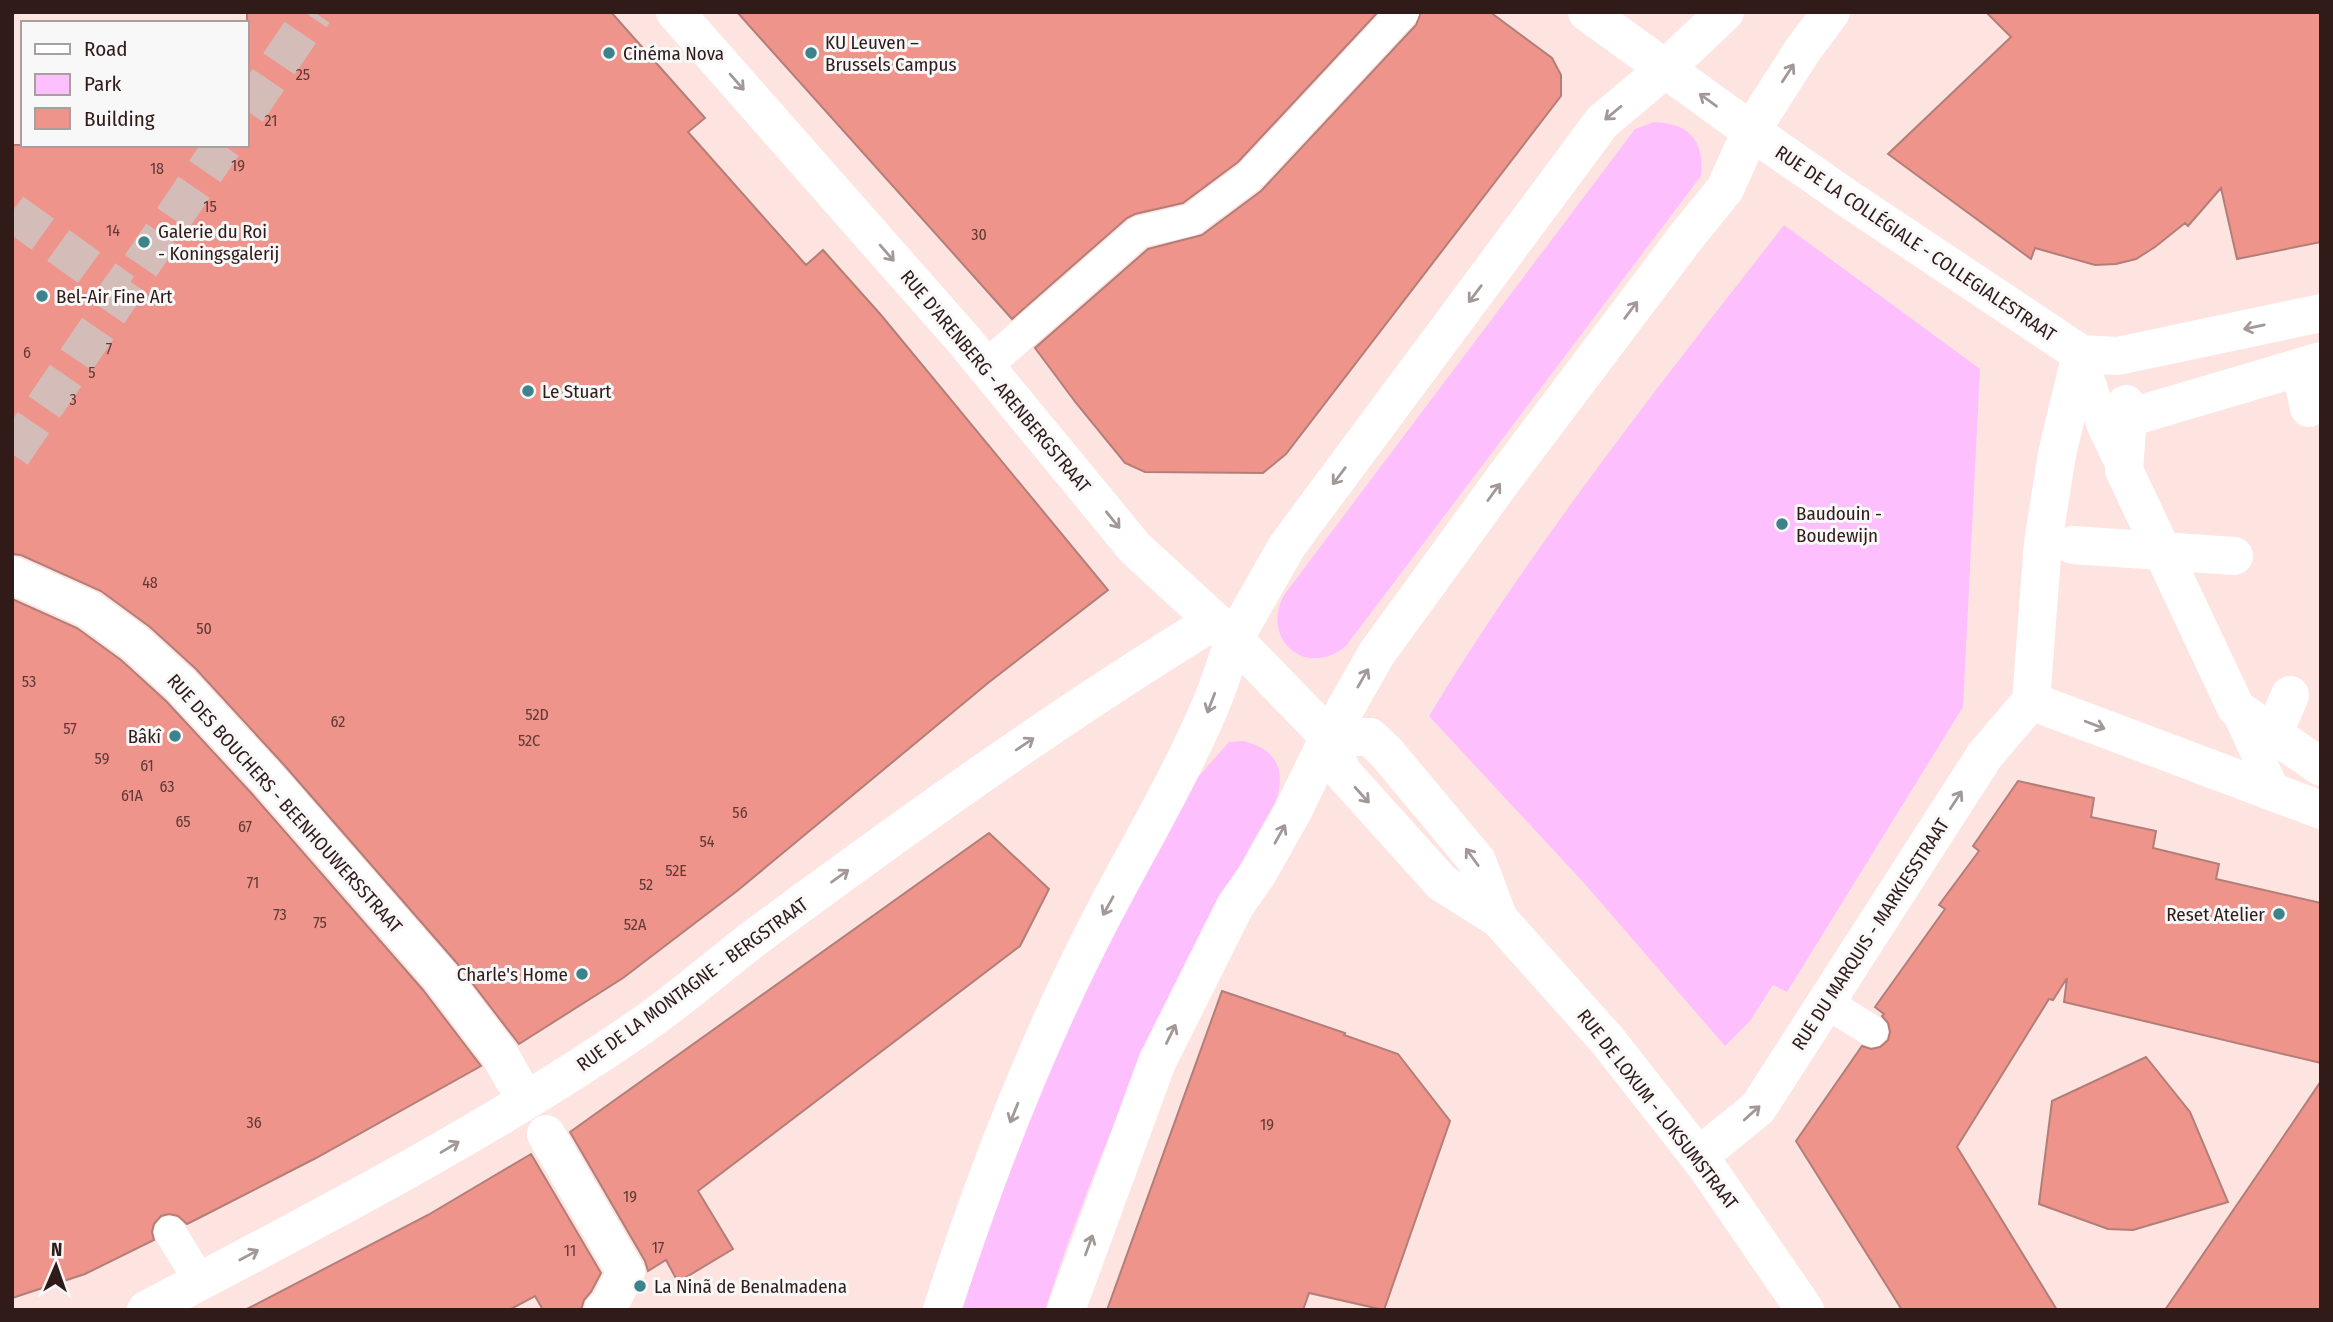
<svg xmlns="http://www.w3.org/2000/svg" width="2333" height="1322" font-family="'Fira Sans Condensed',sans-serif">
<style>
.green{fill:#fdbffd}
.building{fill:#ee948b;stroke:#b47e78;stroke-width:2}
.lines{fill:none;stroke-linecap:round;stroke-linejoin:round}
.pedestrian-tunnel{stroke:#d4bcb9;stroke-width:38;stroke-dasharray:38 19;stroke-linecap:butt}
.service{stroke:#fff;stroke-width:32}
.pedestrian{stroke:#fff;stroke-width:38}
.minor{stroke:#fff;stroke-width:38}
.tertiary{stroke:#fff;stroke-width:38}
.oneway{stroke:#a29898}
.poi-dot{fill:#3c838c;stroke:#f8f8f8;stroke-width:2.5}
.labels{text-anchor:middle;stroke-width:6;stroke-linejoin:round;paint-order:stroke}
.number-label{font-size:16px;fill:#603936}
.poi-label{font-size:19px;fill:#301b19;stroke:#f8f8f8;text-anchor:start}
.street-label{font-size:19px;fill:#301b19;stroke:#f8f8f8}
</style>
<rect width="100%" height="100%" fill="#fde4e1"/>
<path class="green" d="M1654,122C1689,123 1705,141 1701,176L1346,646C1307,679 1260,640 1284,595L1635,129Z
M1784,225L1980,369L1963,707L1787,992L1773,985L1750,1021L1725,1046L1584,883L1429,716C1534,543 1660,384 1784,225Z
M1243,741C1277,749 1287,771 1275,803C1181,964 1103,1133 1045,1310H959L1026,1127L1073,1013L1191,785L1229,742Z"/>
<path class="building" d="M247,12H611L705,118L688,132L806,265L823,250L881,315L1108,590L988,683L737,891L623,978L519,1044L456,962L285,766L196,669L150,627L101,591L21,555L12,554V145H247Z
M737,12H1378L1238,162L1183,203L1135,214L1127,218L1012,319Z
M1421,12H1490L1552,58L1561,75V96L1286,454L1263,473L1145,472L1125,463L1076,403L1035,348L1148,249L1202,235L1261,191L1416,25Z
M1986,12H2321V242L2237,259L2221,188L2188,226L2185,223L2155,247L2136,259L2116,264L2095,265L2035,248L2031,259L1888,154L2011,37Z
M12,599L77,628L121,660L166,701L253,795L423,990L481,1066L316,1158L199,1218L187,1224L178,1216L169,1214L161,1216L154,1224L152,1232L154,1240L85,1274L12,1298Z
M2018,781L2094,798L2091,817L2156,831L2153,848L2219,864L2216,879L2321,903V1063L2064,1002L2067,978L2053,1000L2049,999L1957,1147L2057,1310H1902L1796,1141L1862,1046L1871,1049L1880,1047L1888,1040L1890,1032L1888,1023L1882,1016L1884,1014L1875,1007L1945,909L1939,905L1979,851L1973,846Z
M989,833L1049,889L1020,946L698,1191L733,1249L678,1282L666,1260L648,1271L645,1261L570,1132Z
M1222,991L1345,1033L1344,1035L1398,1054L1450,1121L1384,1310L1309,1293L1303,1310H1107Z
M2146,1057L2190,1112L2228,1202L2133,1230L2108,1229L2039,1204L2052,1101Z
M2321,1081V1310H2165L2273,1152Z
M531,1154L601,1273L591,1292L584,1300L581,1310H543L535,1296L509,1310H245L428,1215Z"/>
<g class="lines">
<path class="pedestrian-tunnel" d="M247,111L314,12
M12,212L123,292
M12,454L223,145"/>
<path class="service" d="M2081,354L2103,426L2124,470
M986,366L1139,232L1191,220L1250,176L1403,12
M2236,708L2275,793
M1825,1002L1872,1031
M170,1232L200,1281"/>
<path class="pedestrian" d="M2300,367L2309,408
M2126,404L2128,418L2124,470L2236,708L2321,767
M2128,418L2321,361
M2073,545L2234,556
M12,575L88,609L135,643L181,685L269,780L440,976L500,1055L514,1080
M2031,701L2043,543L2057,454L2081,354
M2273,735L2290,695
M546,1134L626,1272L608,1307L603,1310"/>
<path class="minor" d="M1751,131L1847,198L2081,354L2118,356L2321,313
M1699,1156L1758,1108L1985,755L2031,701L2321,810
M146,1310C314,1221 483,1135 640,1027C682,998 720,964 761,933C909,824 1057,717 1214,621
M942,1310C985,1176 1037,1042 1102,917C1138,848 1178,781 1209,709C1219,687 1226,662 1234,639
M1066,1310L1157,1062L1235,906L1258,873L1292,813L1329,737"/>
<path class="tertiary" d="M675,12L963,339L1135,548L1234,639L1329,737L1342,772L1442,883L1499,919L1608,1041L1706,1166L1805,1310
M1587,12L1751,131
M1234,639L1287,546L1602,122L1665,69L1725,12
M1329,737L1377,653L1502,481L1686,237L1725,189L1751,131L1802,51L1831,12
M1329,737H1370L1386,752L1477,861L1499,919"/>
</g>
<defs><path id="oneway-shaft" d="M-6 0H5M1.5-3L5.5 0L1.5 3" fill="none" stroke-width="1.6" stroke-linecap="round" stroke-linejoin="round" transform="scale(1.75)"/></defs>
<g class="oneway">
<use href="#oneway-shaft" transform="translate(1788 73) rotate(-57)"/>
<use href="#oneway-shaft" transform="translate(737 82) rotate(49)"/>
<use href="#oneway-shaft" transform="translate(1708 100) rotate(-144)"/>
<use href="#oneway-shaft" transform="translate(1613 113) rotate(140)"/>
<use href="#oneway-shaft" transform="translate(887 253) rotate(49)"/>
<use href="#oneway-shaft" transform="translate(1475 294) rotate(127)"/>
<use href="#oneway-shaft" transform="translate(1631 310) rotate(-53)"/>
<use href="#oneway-shaft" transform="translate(2254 327) rotate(168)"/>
<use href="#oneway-shaft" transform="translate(1339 476) rotate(127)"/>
<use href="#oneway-shaft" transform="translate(1494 492) rotate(-54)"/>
<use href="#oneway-shaft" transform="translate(1113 520) rotate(51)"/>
<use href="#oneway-shaft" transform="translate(1363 678) rotate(-60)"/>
<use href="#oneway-shaft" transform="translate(1211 703) rotate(111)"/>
<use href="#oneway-shaft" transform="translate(2095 725) rotate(21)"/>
<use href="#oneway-shaft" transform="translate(1025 744) rotate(-34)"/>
<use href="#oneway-shaft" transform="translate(1362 795) rotate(48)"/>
<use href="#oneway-shaft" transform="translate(1956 800) rotate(-57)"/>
<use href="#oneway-shaft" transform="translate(1280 834) rotate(-61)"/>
<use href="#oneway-shaft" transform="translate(1472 857) rotate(-126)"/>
<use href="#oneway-shaft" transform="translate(840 876) rotate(-36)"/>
<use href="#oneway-shaft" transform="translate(1108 906) rotate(119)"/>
<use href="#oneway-shaft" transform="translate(1171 1034) rotate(-64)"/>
<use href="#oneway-shaft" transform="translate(1014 1113) rotate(112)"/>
<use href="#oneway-shaft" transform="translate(1752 1113) rotate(-42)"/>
<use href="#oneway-shaft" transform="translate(450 1147) rotate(-31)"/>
<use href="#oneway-shaft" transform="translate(1089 1245) rotate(-70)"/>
<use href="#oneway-shaft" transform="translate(249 1255) rotate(-28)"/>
</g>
<g class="poi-dot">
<circle cx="609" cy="53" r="7"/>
<circle cx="811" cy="53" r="7"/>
<circle cx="144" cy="242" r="7"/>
<circle cx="42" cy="296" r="7"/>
<circle cx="528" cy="391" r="7"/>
<circle cx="1782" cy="524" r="7"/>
<circle cx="175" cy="736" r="7"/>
<circle cx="2279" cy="914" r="7"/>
<circle cx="582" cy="974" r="7"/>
<circle cx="640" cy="1286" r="7"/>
</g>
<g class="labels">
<g class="number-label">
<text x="303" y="80">25</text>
<text x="271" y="126">21</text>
<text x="238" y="171">19</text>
<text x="157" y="174">18</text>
<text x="210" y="212">15</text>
<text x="113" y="236">14</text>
<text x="979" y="240">30</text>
<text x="109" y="354">7</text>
<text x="27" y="358">6</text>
<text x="92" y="378">5</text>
<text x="73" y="405">3</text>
<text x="150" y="588">48</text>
<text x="204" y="634">50</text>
<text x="29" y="687">53</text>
<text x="537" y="720">52D</text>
<text x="338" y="727">62</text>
<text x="70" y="734">57</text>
<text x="529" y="746">52C</text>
<text x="102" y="764">59</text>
<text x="147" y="771">61</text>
<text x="167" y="792">63</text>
<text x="132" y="801">61A</text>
<text x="740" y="818">56</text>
<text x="183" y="827">65</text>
<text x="245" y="832">67</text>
<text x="707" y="847">54</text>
<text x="676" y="876">52E</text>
<text x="253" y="888">71</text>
<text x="646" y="890">52</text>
<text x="280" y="920">73</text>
<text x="320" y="928">75</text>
<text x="635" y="930">52A</text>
<text x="254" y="1128">36</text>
<text x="1267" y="1130">19</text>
<text x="630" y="1202">19</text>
<text x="658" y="1253">17</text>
<text x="570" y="1256">11</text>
</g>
<g class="poi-label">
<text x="825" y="49">KU Leuven –<tspan x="825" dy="22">Brussels Campus</tspan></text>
<text x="623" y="60">Cinéma Nova</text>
<text x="158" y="238">Galerie du Roi<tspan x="158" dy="22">- Koningsgalerij</tspan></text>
<text x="56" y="303">Bel-Air Fine Art</text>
<text x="542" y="398">Le Stuart</text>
<text x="1796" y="520">Baudouin -<tspan x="1796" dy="22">Boudewijn</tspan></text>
<text x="161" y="743" text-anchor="end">Bâkî</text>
<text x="2265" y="921" text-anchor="end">Reset Atelier</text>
<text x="568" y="981" text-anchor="end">Charle's Home</text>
<text x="654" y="1293">La Ninã de Benalmadena</text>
</g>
<g class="street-label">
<text transform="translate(1916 243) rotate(34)" y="7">RUE DE LA COLLÉGIALE - COLLEGIALESTRAAT</text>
<text transform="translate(996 381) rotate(50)" y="7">RUE D'ARENBERG - ARENBERGSTRAAT</text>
<text transform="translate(285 803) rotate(48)" y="7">RUE DES BOUCHERS - BEENHOUWERSSTRAAT</text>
<text transform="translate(1870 934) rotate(-57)" y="7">RUE DU MARQUIS - MARKIESSTRAAT</text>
<text transform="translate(692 984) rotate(-36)" y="7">RUE DE LA MONTAGNE - BERGSTRAAT</text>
<text transform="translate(1658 1109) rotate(52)" y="7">RUE DE LOXUM - LOKSUMSTRAAT</text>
</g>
</g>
<rect width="2333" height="1322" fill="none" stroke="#301b19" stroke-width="28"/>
<rect x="21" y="21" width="228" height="126" fill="#f8f8f8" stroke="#a8a09f" stroke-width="2"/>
<rect x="35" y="44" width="35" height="10" fill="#ffffff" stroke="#a8a09f" stroke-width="2"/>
<text x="84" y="56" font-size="21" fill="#301b19">Road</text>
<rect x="35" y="74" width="35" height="21" fill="#fdbffd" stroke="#a8a09f" stroke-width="2"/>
<text x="84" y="91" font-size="21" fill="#301b19">Park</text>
<rect x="35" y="108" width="35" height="21" fill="#ee948b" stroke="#a8a09f" stroke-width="2"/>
<text x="84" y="126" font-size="21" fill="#301b19">Building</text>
<g transform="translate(56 1266) rotate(2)" stroke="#f8f8f8" stroke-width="5" paint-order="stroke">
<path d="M0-5L12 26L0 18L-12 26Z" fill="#301b19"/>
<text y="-10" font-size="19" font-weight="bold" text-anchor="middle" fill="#301b19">N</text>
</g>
</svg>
